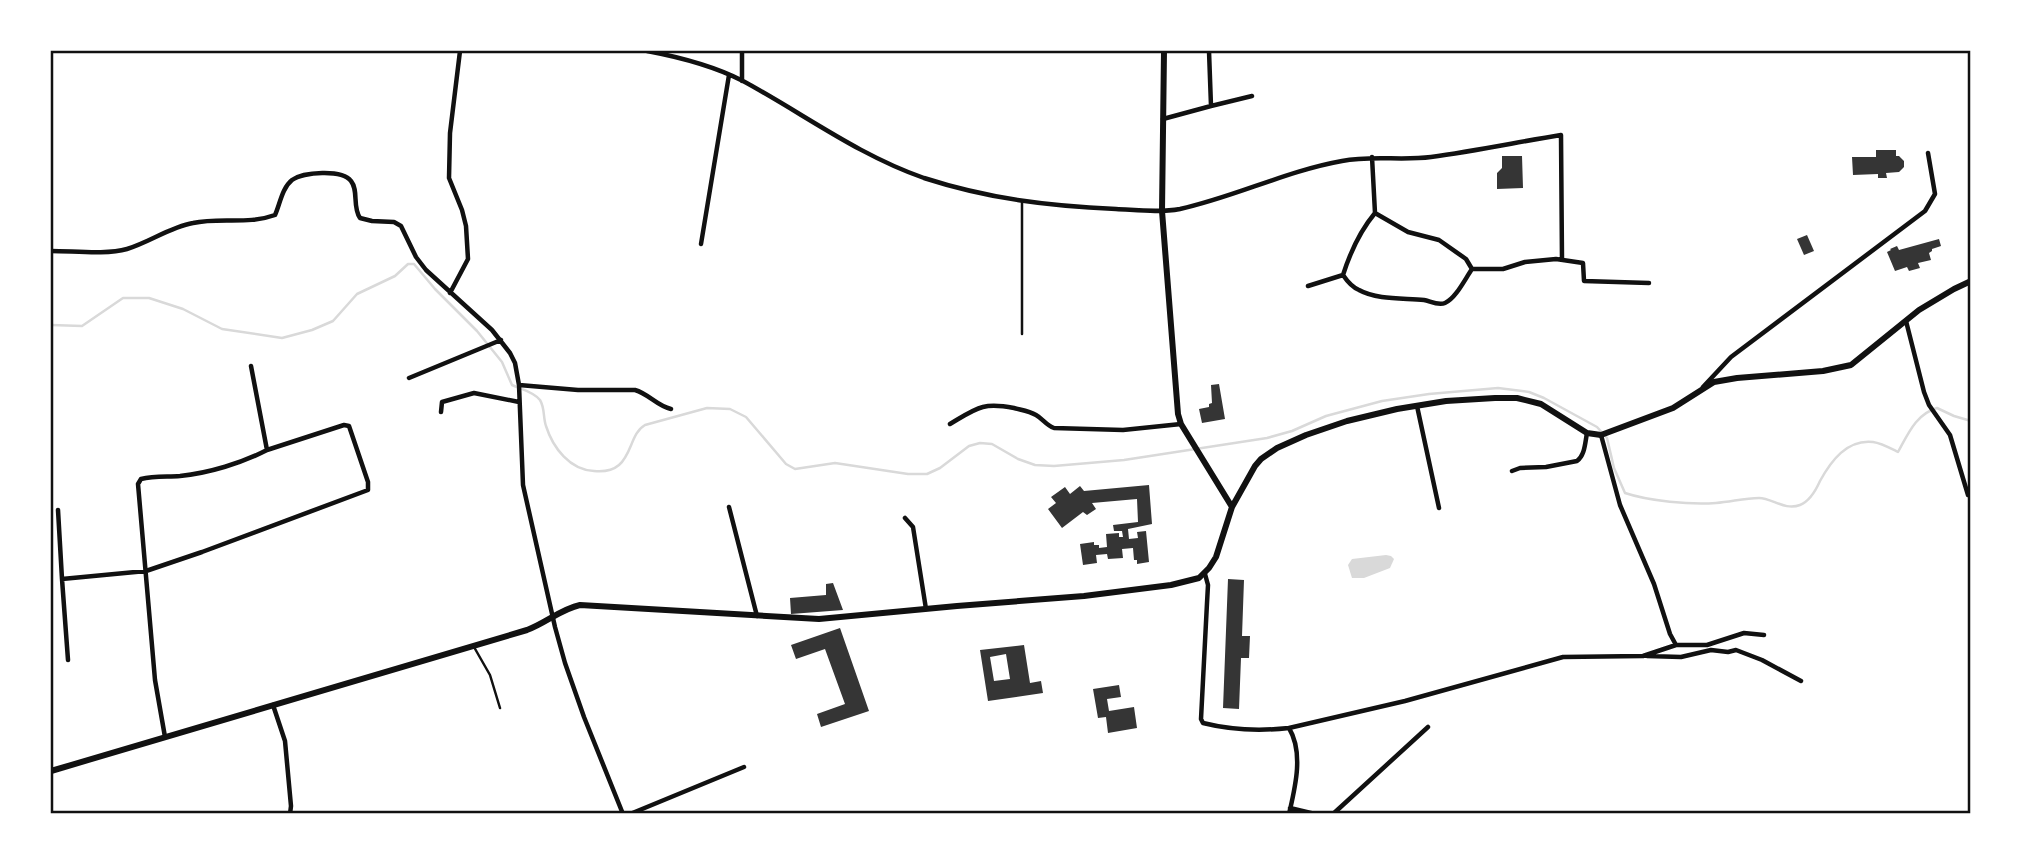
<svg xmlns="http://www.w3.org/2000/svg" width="2022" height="865" font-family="'IBM Plex Sans',sans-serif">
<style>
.water{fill:#d9d9d9}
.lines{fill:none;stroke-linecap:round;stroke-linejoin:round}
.stream{stroke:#d9d9d9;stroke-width:2.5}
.building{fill:#353535;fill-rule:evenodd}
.service{stroke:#111;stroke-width:2.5}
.minor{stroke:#111;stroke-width:4.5}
.tertiary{stroke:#111;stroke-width:6}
.neatline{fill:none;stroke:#111;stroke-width:2.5}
</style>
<rect width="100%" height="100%" fill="#fff"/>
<path class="water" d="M1386,555L1391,556L1394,559L1390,568L1364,578H1352L1348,565L1352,559Z"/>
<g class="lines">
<path class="stream" d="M51,325L82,326L123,298H149L183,309L222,329L282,338L312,330L333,321L357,294L395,276L408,264H414L435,289L477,331L502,362L512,385C521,389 534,392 540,400C545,408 543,418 546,426C553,448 570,470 594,471C604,472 612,471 619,465C632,454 631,433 645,425L707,408L730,409L746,417L786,464L795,469L835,463L908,474H927L940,468L969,446L980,443L992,444L1018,459L1035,465L1054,466L1124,460L1267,438L1292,431L1326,416L1382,401L1429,394L1498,388L1529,392L1544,398L1597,427L1607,438L1614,468L1625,493C1649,501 1690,505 1716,503C1731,502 1744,498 1759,498C1772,498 1785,511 1800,505C1810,501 1816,490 1820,481C1831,461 1847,439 1873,442C1881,443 1890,448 1898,452C1908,434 1916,414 1937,408L1954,416L1971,421"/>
</g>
<path class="building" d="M1876,150H1896V156H1899L1904,161V167L1899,172L1886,173L1887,178H1878V174L1853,175L1852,157H1876Z
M1502,156H1522L1523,188L1497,189V173L1502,168Z
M1807,235L1814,251L1804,255L1797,239Z
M1939,239L1941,246L1932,249V251L1929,253L1931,260L1918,263L1920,268L1909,271L1907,267L1895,271L1887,252L1891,250L1890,249L1897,246L1899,250Z
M1219,384L1225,419L1202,423L1199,409L1209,407V404L1212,403L1211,385Z
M1149,485L1152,524L1128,529L1129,539L1138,538L1137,532L1146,531L1149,562L1137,564V560H1134L1133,548L1122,549L1123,558L1108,559L1107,554L1096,555L1097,563L1083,565L1080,544L1094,542V545H1099V548L1107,547L1106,534L1119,533V537H1123L1122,531H1114L1113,525L1138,522L1137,499L1092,503L1096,509L1087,515L1083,512L1062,528L1048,509L1056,503L1051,497L1065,487L1070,494L1080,486L1084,491Z
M1228,579L1244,580L1242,636H1250L1249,658H1241L1239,709L1223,708Z
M833,583L843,610L791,614L790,598L826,595V584Z
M840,628L869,711L821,727L817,714L845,704L825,649L796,659L791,645Z
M1024,645L1030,683L1041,681L1043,693L988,701L980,650ZM1006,654L1010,679L994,681L990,657Z
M1119,685L1121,697L1107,699L1109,711L1134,707L1137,728L1108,733L1106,717L1098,718L1093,689Z"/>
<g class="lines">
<path class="service" d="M1022,334V202
M474,647L490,675L500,708"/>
<path class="minor" d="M647,51C679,57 714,66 743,81C804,114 858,155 924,178C989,199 1049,206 1116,209C1137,210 1159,213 1180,209C1235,197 1286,171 1342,161C1372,155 1401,161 1431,157C1475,151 1518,142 1561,135L1562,260
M742,51V81
M1211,106L1252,96
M1163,119L1211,106L1209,51
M1372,157L1375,213C1360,231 1350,253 1343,275C1347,281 1352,287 1359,290C1377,300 1403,298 1424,300C1430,301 1438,306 1445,303C1456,298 1465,279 1472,269H1503L1525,262L1556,259L1583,263L1584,281L1649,283
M1375,213L1408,232L1439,240L1466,259L1472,269
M701,244L729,75
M51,251C74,251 106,255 127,249C150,242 170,227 193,223C220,217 248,225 275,215C280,204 282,188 292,180C303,172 342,169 351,181C359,191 352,206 360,218L372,221L394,222L401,226L416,257L426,270L492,330L510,353L515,363L519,385L523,485L555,627L565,663L584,717L623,814
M1308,286L1343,275
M450,293L468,259L466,226L462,210L449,178L450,133L460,51
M1906,321L1924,392L1929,405L1950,435L1968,495
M409,378L501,340
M519,385L578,390H635C649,394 657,406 671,409
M1703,387L1731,357L1925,211L1935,194L1928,153
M1417,406L1439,508
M441,412L442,402L474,393L519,402
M950,424C977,408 982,402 1014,408C1021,410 1029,411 1036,415C1043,419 1046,425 1054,428L1123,430L1181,424
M1601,435L1620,505L1654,584L1670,634L1676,645
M1512,471L1520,468L1546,467L1577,461C1585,455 1585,443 1587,433
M729,507L757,616
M58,510L62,579L146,571L202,552L368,490V482L349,426L344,425L267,450
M905,518L913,527L926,609
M1205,574L1208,585L1207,603L1201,719L1203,723C1231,730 1261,731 1289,728C1304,753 1295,788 1289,814
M62,579L68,660
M1647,656L1681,657L1711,650L1728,652L1736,650L1762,660L1801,681
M273,705L285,741L291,806L290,814
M1289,728L1405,701L1563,657L1643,656L1676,645H1707L1744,633L1764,635
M165,737L155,680L138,484L141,479C154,476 167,477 180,476C209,473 242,463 267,450L251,366
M1290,808L1315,814
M630,814L744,767
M1333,814L1428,727"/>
<path class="tertiary" d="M1164,51L1162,211L1178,414L1181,424L1232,507
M51,771L527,630C546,623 561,609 580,605L819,619L957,606L1084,596L1171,585L1199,578L1209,568L1216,557L1232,507L1255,466L1261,459L1277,448L1306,435L1347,421L1397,409L1446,401L1495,398H1517L1541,404L1587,433L1601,435L1673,408L1714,382L1737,378L1823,371L1851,365L1919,310L1954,289L1971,281"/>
</g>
<rect width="2022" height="865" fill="none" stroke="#ffffff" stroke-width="105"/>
<rect x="52" y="52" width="1917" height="760" class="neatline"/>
</svg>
